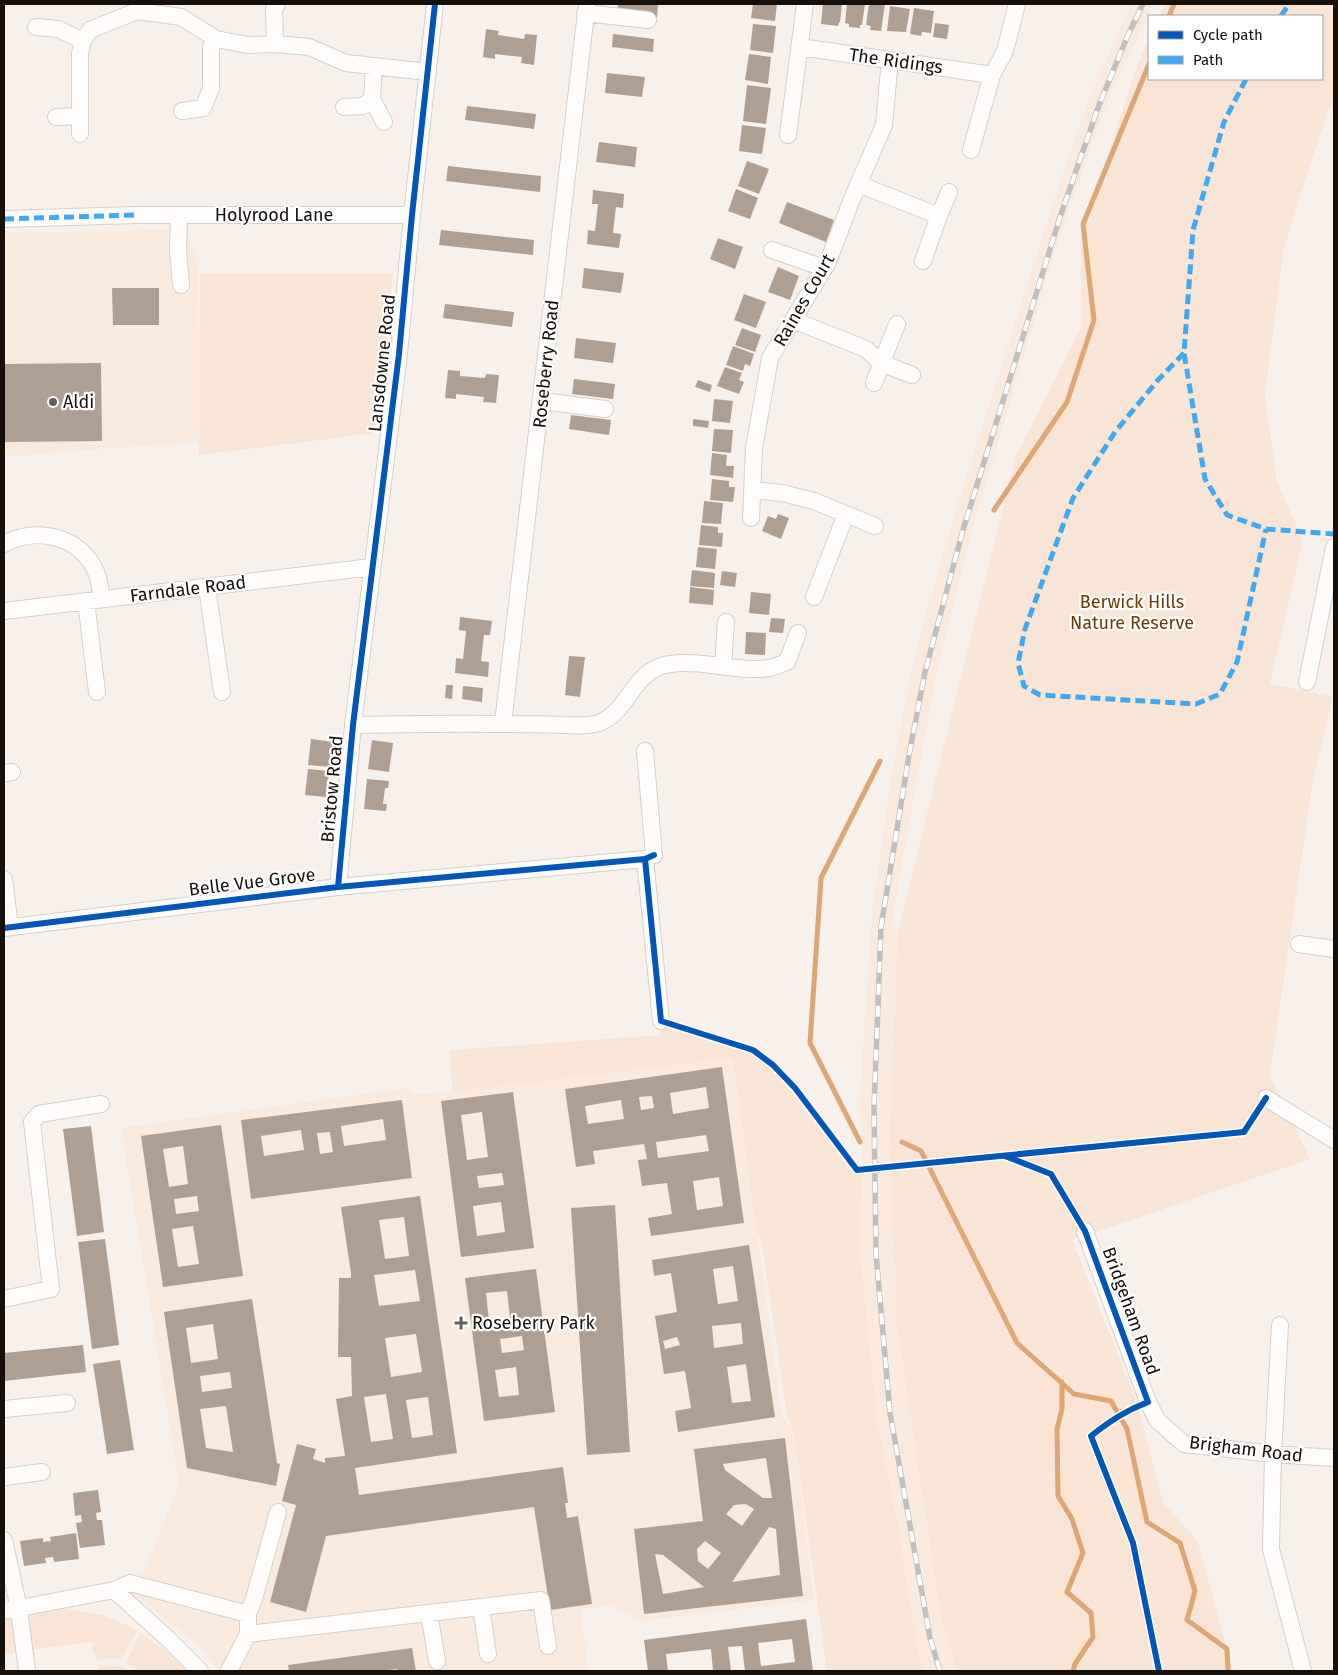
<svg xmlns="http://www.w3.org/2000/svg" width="1338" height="1675" font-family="'Fira Sans',sans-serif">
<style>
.built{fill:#faeadd}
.green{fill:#f9e5d5}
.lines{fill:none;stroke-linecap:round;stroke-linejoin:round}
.stream{stroke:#dea673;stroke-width:5}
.building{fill:#ae9f92;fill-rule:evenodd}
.minor-casing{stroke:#d6cfc9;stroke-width:18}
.minor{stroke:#fefdfc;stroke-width:16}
.rail-casing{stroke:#c1bebc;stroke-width:5.5}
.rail{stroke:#fff;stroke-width:4;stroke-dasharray:11;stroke-linecap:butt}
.quiet{stroke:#3fa9f5;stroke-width:5;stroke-dasharray:10 5;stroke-linecap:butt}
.cycleway-casing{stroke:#fff;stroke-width:9}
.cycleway{stroke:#0057b8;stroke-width:6}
.poi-dot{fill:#665f59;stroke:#fff;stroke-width:2}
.labels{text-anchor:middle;stroke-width:4.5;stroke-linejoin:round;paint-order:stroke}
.street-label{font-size:18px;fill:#17100a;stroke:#fff}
.poi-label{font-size:18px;fill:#17100a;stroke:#fff;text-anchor:start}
.park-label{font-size:18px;fill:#6e3b02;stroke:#fff}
</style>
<rect width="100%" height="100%" fill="#f8f1eb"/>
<path class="built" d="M1131,4H1153L1106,106L1061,232L971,534L940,658L919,767L892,924L898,931L889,1148L897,1327L941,1619L957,1671H923L918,1652L898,1524L876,1412L861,1261L863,1153L859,1106L872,913L890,784L909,682L930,599L960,496L1062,175L1090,96Z
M184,230L199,263L198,443L111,448L4,457V233Z
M733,1058L782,1417L793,1428L814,1600L640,1621L608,1605L581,1610L588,1671H218L199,1645L135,1596L179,1484L121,1128L406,1088L416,1095Z"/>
<path class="green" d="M1165,4H1334V98L1327,113L1284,248L1265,395L1277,482L1303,540L1270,684L1333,697L1313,780L1270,1075L1310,1159L1072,1240L1136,1399L1163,1502L1198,1542L1233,1671H957L941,1619L897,1327L889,1148L898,931L1016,456L1081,328V236L1138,63L1149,38V79H1322V16H1160Z
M200,273H393L375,433L199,455Z
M660,1026L746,1050L760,1059L792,1092L853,1174H862L861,1261L876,1412L898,1524L918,1652L923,1671H827L793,1428L787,1417L762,1244L756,1229L733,1058L452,1092L450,1050L661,1035Z
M69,1609L106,1616L137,1630L121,1660L112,1658L97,1660L96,1654H93L92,1642L29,1650L28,1613L32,1610Z
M4,1615L13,1617L19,1652L4,1654Z
M141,1633L171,1654L186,1671H140L125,1663Z
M98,1665L119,1666L131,1671H96L99,1670Z"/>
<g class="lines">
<path class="stream" d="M1169,16L1174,4
M994,510L1067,402L1094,320L1083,224L1149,64
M860,1142L810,1043L821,878L880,761
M902,1142L921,1151L1017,1343L1074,1394L1111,1401L1127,1429L1147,1522L1180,1543L1195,1591L1187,1620L1227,1649L1228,1671
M1062,1382V1409L1057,1429L1058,1496L1072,1519L1083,1553L1067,1592L1091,1613L1093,1637L1075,1664L1073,1671"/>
</g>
<path class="building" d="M618,4H658L657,17L617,12Z
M753,4H777L775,21L751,18Z
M823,4H842L840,22H839L838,26L821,24Z
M847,4H865L862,25H860V28L849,27V24L845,23Z
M869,4H885L881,31L870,30L871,26L866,25Z
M890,6L910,9L906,32L887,31Z
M914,8L934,11L931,33L922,32L921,36L910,34Z
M935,23L949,25L947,39L933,37Z
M753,24L776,26L773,53L750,50Z
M486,29L499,31L498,35L524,39L525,34L537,35L534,65L521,63L522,57L495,54V59L483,57Z
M613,34L654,39L653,52L612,47Z
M749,54L771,57L768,84L745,80Z
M607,73L645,77L642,97L605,93Z
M747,85L771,88L766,124L743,121Z
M467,106L536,114L534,129L465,120Z
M742,125L766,128L762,154L739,151Z
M599,142L637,147L635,167L596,162Z
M747,161L769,169L759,194L738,186Z
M448,166L541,176L540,192L446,181Z
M736,189L758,198L750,219L728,211Z
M593,190L624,194L623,208L616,207L613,233L621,234L619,248L587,244L588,230L595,231L598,204H592Z
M787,202L834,220L826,242L779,223Z
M441,230L534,240L533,255L439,245Z
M718,238L743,247L735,269L710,259Z
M778,267L799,276L790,300L768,292Z
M584,268L624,273L621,293L582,288Z
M112,288H159V325H113Z
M744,294L766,302L756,328L734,320Z
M445,304L514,312L512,327L443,318Z
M742,328L761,335L755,352L735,345Z
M576,338L616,343L613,363L574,358Z
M733,346L754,354L750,366L745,364L743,371L726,365Z
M101,363L102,441L4,442V364Z
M725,367L742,373L739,380L744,382L739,394L717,386Z
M448,370L460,371V376L485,378L486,374L499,375L496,403L483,402L484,397L456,394V399L445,398Z
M574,379L615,384L613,399L572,394Z
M698,380L712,385L710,392L695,387Z
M714,399L733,401L730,423L712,421Z
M571,415L611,420L609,435L569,429Z
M693,419L709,421L708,428L693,426Z
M714,429L733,430L731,453L712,451Z
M712,453L727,455L726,466H734L733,478L710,475Z
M712,479L729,481V487H735L733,502L710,500Z
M704,501L723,503L721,524L702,523Z
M778,514L789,518L781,539L762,531L768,516L776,519Z
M701,525L718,527V533H723L722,547L699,545Z
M698,547L717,549L715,569L696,567Z
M692,570L715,573L714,588L690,586Z
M722,571L737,573L735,587L720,585Z
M690,587L714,590L713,605L689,603Z
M751,592L771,594L769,615L749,613Z
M460,617L492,621L490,635H484L481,661L489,662L488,677L455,673L456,658L463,659L466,631L459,630Z
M771,618L785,619L783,633L769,632Z
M746,632L766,633L765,655L745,654Z
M569,656L585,657L580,697L565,695Z
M446,685H453L452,699L445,698Z
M463,686L483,688L482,702L462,699Z
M311,739L333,742L330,767L308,765Z
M372,740L393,743L389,772L368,769Z
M308,769L329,771L326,797L305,795Z
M367,779L389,781L388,788H385L383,804H387L386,811L364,809Z
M722,1067L744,1223L651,1236L648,1218L672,1214L667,1183L642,1186L638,1160L647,1159L644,1144L593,1151L595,1164L576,1167L565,1089ZM706,1087L709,1108L673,1114L670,1093ZM652,1096L654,1108L641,1110L639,1097ZM621,1100L624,1119L588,1124L585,1106ZM706,1135L709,1151L658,1158L656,1142ZM719,1177L723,1206L697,1210L693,1181Z
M513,1092L534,1248L461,1257L441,1101ZM482,1112L488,1157L467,1160L461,1115ZM502,1173L504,1185L479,1188L477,1176ZM501,1202L505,1232L477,1236L473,1206Z
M402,1100L412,1178L251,1199L241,1120ZM383,1119L386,1140L344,1146L341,1126ZM301,1130L304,1150L264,1156L261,1136ZM330,1132L333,1152L320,1154L317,1133Z
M221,1125L243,1276L163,1287L141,1136ZM183,1146L188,1184L169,1187L163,1149ZM197,1196L199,1211L176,1214L174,1199ZM193,1226L199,1264L178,1267L172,1229Z
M91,1126L104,1232L77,1236L63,1129Z
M420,1196L457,1453L355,1468L359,1495L563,1467L568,1503H565L567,1518L578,1516L592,1604L550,1610L534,1507L326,1536L306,1612L270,1602L296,1505L282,1501L297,1444L316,1449L313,1459L325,1463V1458L345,1456L336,1399L352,1396L351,1357H338L339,1278H351V1273L341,1207ZM404,1217L409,1256L385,1259L379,1220ZM415,1270L420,1301L379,1306L374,1275ZM416,1334L422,1372L391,1377L385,1338ZM386,1394L393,1439L371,1442L364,1397ZM428,1397L433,1435L412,1438L406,1400Z
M615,1205L630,1452L587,1455L571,1208Z
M105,1239L119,1345L92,1349L78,1242Z
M749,1245L775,1417L678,1432L675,1411L691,1408L685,1371L664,1374L655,1316L677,1312L671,1273L654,1276L652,1260ZM733,1266L738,1301L718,1304L713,1269ZM741,1323L743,1344L714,1348L712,1326ZM677,1337L680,1345L665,1349L663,1341ZM746,1364L751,1401L732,1403L727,1367Z
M536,1269L555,1412L484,1421L465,1278ZM507,1291L510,1318L489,1321L486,1293ZM522,1336L524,1350L502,1353L500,1339ZM516,1367L519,1395L499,1397L495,1370Z
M252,1299L277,1463L280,1464L276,1486L187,1468L164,1312ZM213,1324L218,1359L191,1363L186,1328ZM230,1372L232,1388L202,1392L200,1376ZM226,1406L233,1452L206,1448L200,1409Z
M83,1345L86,1372L4,1381V1353Z
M120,1360L134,1450L107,1454L93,1364Z
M785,1438L803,1596L644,1614L634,1529L703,1521L694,1449ZM766,1458L772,1498H763L725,1470L723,1464ZM746,1504L754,1509L742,1526L726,1514L734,1505ZM769,1527L776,1529L780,1575L732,1582ZM705,1541L721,1553L708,1569L698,1561L697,1549ZM655,1554L663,1555L704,1587L663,1594Z
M98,1490L101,1512L96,1513L97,1520H102L105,1545L80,1548L76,1523L82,1522L81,1515L75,1516L73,1493Z
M76,1533L79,1559L54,1562L53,1557L45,1558L46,1563L24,1566L20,1541L43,1538V1542L51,1541L50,1537Z
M806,1619L813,1671H745L742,1646L728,1647L731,1671H713L711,1649L666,1654L668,1671H648L644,1640ZM792,1639L795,1662L761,1666L758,1643Z
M412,1648L416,1671H397V1669L380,1671H289L288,1665Z"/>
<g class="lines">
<defs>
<path id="minor" d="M585,13L648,20
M36,27L58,29L83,41
M275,44L274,9L277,4
M800,47L992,75
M374,66L372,99L384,122
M344,107L363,106L372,99
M182,111L203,108L211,88V47L216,39
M56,117L80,116
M80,134V53L83,41L90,30L137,11L181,17L216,39L248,45L275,44L309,47L346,63L428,72
M788,135L805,4
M971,150L992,75L1005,51L1017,4
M858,184L939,216L949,192
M179,215L178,250L181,285
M4,219L136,215H412
M772,250L824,268
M923,261L939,216
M793,320L866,349L881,363L912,375
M874,383L897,324
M542,401L605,409
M753,490L782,493L814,501L875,526
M751,518L754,448L770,358L828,262L852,199L884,125L890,60
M4,544C36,526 81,536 96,572C100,581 100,590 102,599
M207,587L222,692
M814,597L846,514
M86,601L97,692
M4,611L372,567
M723,666L726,622
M1307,682L1334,547
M503,723L587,4
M353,725C404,724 454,723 505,724C524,724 543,724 562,725C574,725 587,727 599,723C630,711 631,670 670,664C701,659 739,673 769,668C775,667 781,664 787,662L798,633
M4,773L12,772
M645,859L661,1021
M4,879L10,927
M338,887L353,725L399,354L412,215L435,4
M4,928L338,887L645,859L654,855L645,751
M1299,944L1334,949
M1266,1098L1334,1140
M1085,1231L1148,1402L1157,1420L1184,1444L1273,1454L1334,1458
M4,1299L51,1289L32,1122L39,1114L101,1104
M1280,1325L1273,1454L1271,1549L1303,1671
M4,1409L67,1403
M4,1477L42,1472
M4,1540L19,1609L27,1671
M114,1590L130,1583L248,1614V1634
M481,1607L488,1654
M4,1611L114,1590L167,1638L200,1671
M429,1613L437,1661
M248,1614L254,1599L278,1512
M229,1671L248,1634L541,1600L548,1646"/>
</defs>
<use href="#minor" class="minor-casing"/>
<use href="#minor" class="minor"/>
<defs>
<path id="rail" d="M940,1671L930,1638L890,1413L876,1254L874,1109L881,927L909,755L925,672L963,530L1060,217L1099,105L1128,35L1143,4"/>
</defs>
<use href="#rail" class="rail-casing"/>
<use href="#rail" class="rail"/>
<path class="quiet" d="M1281,16L1289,4
M1246,79L1224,122L1193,230L1184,353L1205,479L1227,515L1266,529L1334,534
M4,219L136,215
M1184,353L1158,380L1115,432L1073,498L1025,629L1018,663L1024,686L1040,695L1196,704L1220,694L1237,662L1266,529"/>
<defs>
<path id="cycleway" d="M645,859L661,1021L753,1050L773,1065L795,1088L857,1170L1244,1132L1266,1098
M338,887L353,725L399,354L412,215L435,4
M4,928L338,887L645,859L654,855
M1005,1156L1051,1174L1085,1231L1148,1402C1125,1411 1110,1421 1091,1436L1133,1543L1159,1671"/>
</defs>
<use href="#cycleway" class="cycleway-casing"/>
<use href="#cycleway" class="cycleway"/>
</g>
<g class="poi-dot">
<circle cx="53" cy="402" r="5"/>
<path d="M458.5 1315.5h5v5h5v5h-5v5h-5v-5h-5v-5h5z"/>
</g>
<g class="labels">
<g class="street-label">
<text transform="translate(896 61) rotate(8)" y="6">The Ridings</text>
<text x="274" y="221">Holyrood Lane</text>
<text transform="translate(804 300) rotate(-60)" y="6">Raines Court</text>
<text transform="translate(382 363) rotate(-84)" y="6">Lansdowne Road</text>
<text transform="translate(546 364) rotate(-84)" y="6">Roseberry Road</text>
<text transform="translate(188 589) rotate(-7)" y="6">Farndale Road</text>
<text transform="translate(332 789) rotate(-85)" y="6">Bristow Road</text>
<text transform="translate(252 882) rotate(-7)" y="6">Belle Vue Grove</text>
<text transform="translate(1131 1311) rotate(70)" y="6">Bridgeham Road</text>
<text transform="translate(1246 1449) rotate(7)" y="6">Brigham Road</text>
</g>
<g class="poi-label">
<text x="63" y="408">Aldi</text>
<text x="472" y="1329">Roseberry Park</text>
</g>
<g class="park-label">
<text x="1132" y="608">Berwick Hills<tspan x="1132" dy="21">Nature Reserve</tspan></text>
</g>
</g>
<rect width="1338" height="1675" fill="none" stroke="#17100a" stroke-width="10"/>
<rect x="1148" y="15" width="175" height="65" fill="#ffffff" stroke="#a29f9d"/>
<rect x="1158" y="31" width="25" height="8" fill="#0057b8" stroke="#a29f9d"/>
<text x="1193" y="40" font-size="15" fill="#17100a">Cycle path</text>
<rect x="1158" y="56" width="25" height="8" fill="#3fa9f5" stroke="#a29f9d"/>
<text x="1193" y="65" font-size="15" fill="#17100a">Path</text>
</svg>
